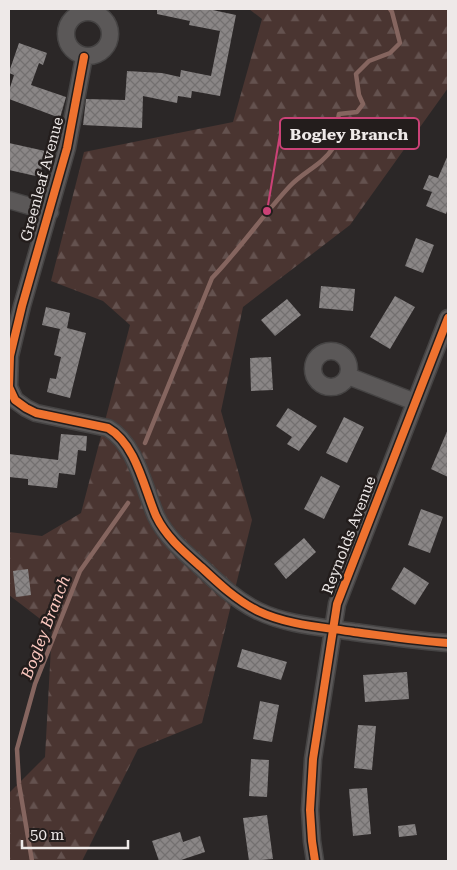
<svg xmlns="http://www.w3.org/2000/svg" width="457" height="870" font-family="'Roboto Serif',serif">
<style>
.forest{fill:url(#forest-firs)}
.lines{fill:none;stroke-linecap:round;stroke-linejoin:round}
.stream{stroke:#85655f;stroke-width:4.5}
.building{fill:url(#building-cross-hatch)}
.street-casing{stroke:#454343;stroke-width:19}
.street{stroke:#5b5858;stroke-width:16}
.cycleway-casing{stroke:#231d1c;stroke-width:11}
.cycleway{stroke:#ef722f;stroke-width:8}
.labels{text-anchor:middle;stroke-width:5;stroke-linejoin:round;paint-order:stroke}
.street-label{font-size:15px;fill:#eee9e8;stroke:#231d1c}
.water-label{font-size:16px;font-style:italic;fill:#fdc9c0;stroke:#231d1c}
.leader{fill:none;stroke:#cb4277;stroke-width:2}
.callout-dot{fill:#cb4277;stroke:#231d1c;stroke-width:2}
.callout{fill:#231d1c;stroke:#cb4277;stroke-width:2}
.callout-label{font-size:16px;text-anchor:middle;font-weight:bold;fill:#eee9e8}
</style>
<defs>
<pattern id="forest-firs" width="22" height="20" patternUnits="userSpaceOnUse" patternTransform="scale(1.25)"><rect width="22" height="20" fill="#4a3531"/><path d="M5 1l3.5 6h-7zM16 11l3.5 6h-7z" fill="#64524f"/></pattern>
<pattern id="building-cross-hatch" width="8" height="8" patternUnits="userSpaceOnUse" patternTransform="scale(1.25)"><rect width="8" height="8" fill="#8a8686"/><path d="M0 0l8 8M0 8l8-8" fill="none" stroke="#737070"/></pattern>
</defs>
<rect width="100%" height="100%" fill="#2b2727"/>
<path class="forest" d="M249,9H448V88L350,225L243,307L221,411L252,520L202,723L138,749L82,861H9V793L45,757L52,628L9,595V532L42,536L81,513L130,325L103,301L51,281L84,152L233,122L262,19Z"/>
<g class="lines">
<path class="stream" d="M145,443L212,278C240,249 262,216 290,186C303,172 322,165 333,148C337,143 337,123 339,114L357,112L363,104L359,95L356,74L369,61L390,53L400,43L392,12L390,9
M32,861L19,784L17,749L35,684L80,571L128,503"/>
</g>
<path class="building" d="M157,9H208L236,15L220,96L192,91L191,98L178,96L177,103L143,96L142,128L83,125L86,99L125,100L127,71L162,73L180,77L181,70L211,76L220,31L189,25L190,21L157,14Z
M19,43L47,53L43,65L39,63L31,85L66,97L60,118L9,99V91L14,75L9,73V72Z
M9,143L45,151L40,177L9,170Z
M448,155V208L446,214L426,206L432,192L423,189L429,175L438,178Z
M416,238L434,245L423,273L405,266Z
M321,286L355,289L353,311L319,308Z
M395,296L415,307L390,349L370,337Z
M287,299L301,315L275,336L261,320Z
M46,307L70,313L67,328L86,333L70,398L47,392L50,378L56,379L61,357L54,355L60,329L42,325Z
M271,357L273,390L251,391L250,358Z
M288,408L317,426L299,451L287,444L292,437L276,426Z
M344,417L364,427L347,463L326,453Z
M448,429V477L431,469Z
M61,434L87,436L86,451L78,450L75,475L59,473L57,488L28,485V479L9,477V454L58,460Z
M321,476L340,486L324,519L304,509Z
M421,509L443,517L430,553L408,545Z
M304,538L316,552L286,579L274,564Z
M404,567L429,583L415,605L391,589Z
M28,569L31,595L16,597L13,571Z
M242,649L287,662L281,680L237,667Z
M407,672L409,699L365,702L363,675Z
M260,701L279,705L272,742L253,739Z
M358,725L376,726L372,770L354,768Z
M251,759L269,760L267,797L249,796Z
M367,788L371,834L353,836L349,789Z
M267,815L273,859L249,861L243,818Z
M415,824L417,835L399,837L398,826Z
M180,832L183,842L200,836L205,852L178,861H159L152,841Z"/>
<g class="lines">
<defs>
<path id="street" d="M66 34a22 22 0 1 1 44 0a22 22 0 1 1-44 0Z
M84,57L67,148L22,306L10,356L9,387L15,400L26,408L36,413L108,428C136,444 144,488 156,516C166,537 184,552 201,567C218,583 236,600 258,611C287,625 322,627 354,632C385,636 417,641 448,643
M9,200L50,212
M313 369a18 18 0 1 1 36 0a18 18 0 1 1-36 0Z
M348,376L415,402
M315,861L312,841L310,810L313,759L337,604L448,318"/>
</defs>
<use href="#street" class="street-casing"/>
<use href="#street" class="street"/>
<defs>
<path id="cycleway" d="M84,57L67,148L22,306L10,356L9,387L15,400L26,408L36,413L108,428C136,444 144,488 156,516C166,537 184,552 201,567C218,583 236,600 258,611C287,625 322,627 354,632C385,636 417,641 448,643
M315,861L312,841L310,810L313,759L337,604L448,318"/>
</defs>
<use href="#cycleway" class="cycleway-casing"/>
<use href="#cycleway" class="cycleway"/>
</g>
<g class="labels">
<g class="street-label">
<text transform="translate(42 179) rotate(-75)" y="5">Greenleaf Avenue</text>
<text transform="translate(349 535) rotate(-69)" y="5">Reynolds Avenue</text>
</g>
<g class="water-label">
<text transform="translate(45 627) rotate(-69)" y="6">Bogley Branch</text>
</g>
</g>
<path class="leader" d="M267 211L280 134"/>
<circle class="callout-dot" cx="267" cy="211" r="5"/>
<rect class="callout" x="280" y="118" width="139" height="31" rx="5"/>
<g class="callout-label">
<text x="349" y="140">Bogley Branch</text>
</g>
<rect width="457" height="870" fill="none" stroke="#eee9e8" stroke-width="20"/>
<path d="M22 840v8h106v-8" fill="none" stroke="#eee9e8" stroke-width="2.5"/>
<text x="30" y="840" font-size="15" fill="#eee9e8" stroke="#231d1c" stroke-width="4" paint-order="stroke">50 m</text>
</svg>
